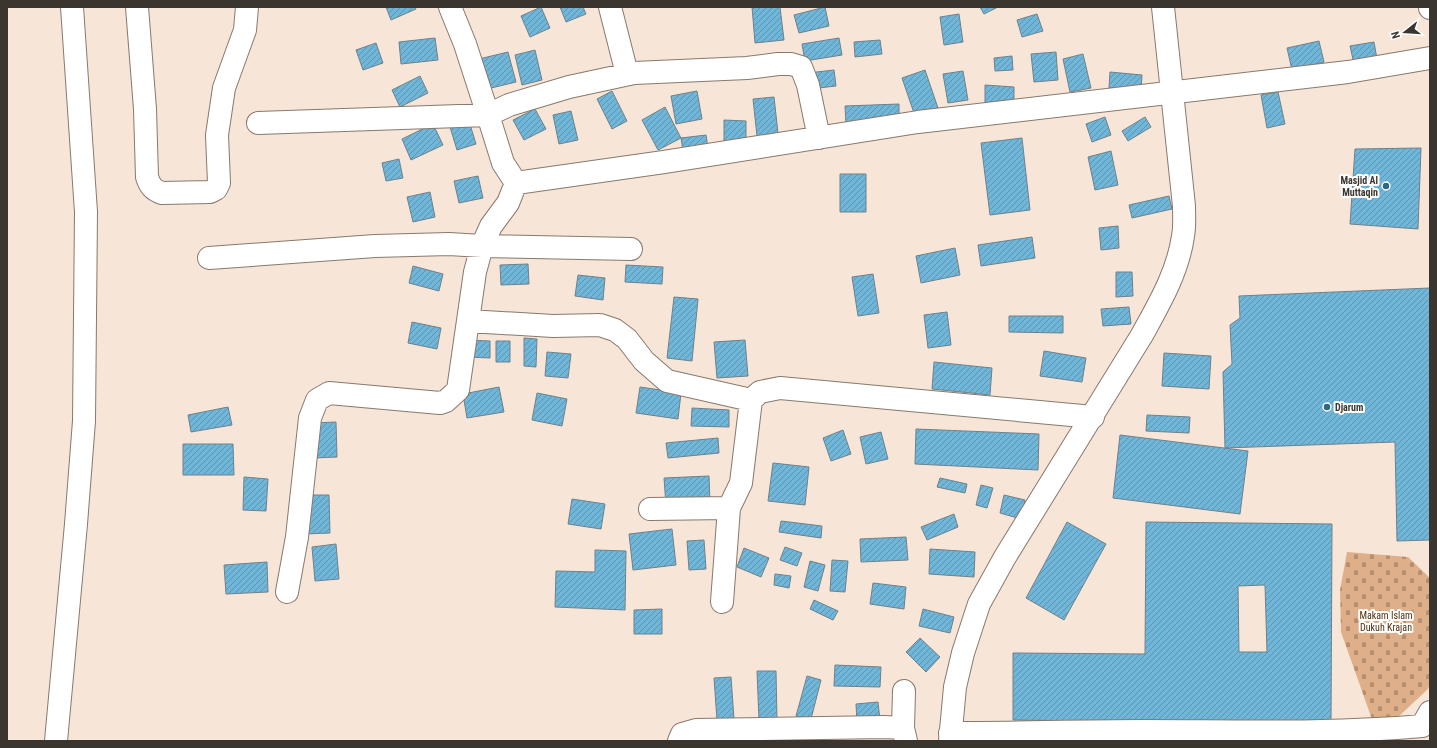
<svg xmlns="http://www.w3.org/2000/svg" width="1437" height="748" font-family="'Roboto Condensed',sans-serif">
<style>
.cemetery{fill:url(#cemetery-stones)}
.building{fill:url(#building-hatch);stroke:#6e818b;fill-rule:evenodd}
.lines{fill:none;stroke-linecap:round;stroke-linejoin:round}
.street-casing{stroke:#88796c;stroke-width:24}
.secondary-casing{stroke:#88796c;stroke-width:24}
.street{stroke:#fff;stroke-width:22}
.secondary{stroke:#fff;stroke-width:22}
.poi-dot{fill:#2f6681;stroke:#fff;stroke-width:1.5}
.labels{text-anchor:middle;stroke-width:4;stroke-linejoin:round;paint-order:stroke}
.poi-label{font-size:10px;font-weight:bold;fill:#3b352f;stroke:#fff;text-anchor:end}
.park-label{font-size:10px;fill:#512d0a;stroke:#fff}
</style>
<defs>
<pattern id="cemetery-stones" width="16" height="16" patternUnits="userSpaceOnUse"><rect width="16" height="16" fill="#dfaf89"/><path d="M2 7V4a2 2 0 0 1 4 0v3zM10 15v-3a2 2 0 0 1 4 0v3z" fill="#b68f70"/></pattern>
<pattern id="building-hatch" width="6" height="6" patternUnits="userSpaceOnUse"><rect width="6" height="6" fill="#70b6d9"/><path d="M-1 1l2-2M0 6l6-6M5 7l2-2" fill="none" stroke="#5d95b0"/></pattern>
</defs>
<rect width="100%" height="100%" fill="#f7e5d7"/>
<path class="cemetery" d="M1347,552L1408,557L1430,578V683L1428,689L1397,718L1374,725L1341,632L1340,590Z"/>
<path class="building" d="M386,7H415L416,9L391,20Z
M541,7L550,28L530,37L521,16Z
M560,7H583L586,14L566,22Z
M752,7H780L784,40L755,43Z
M825,7L829,26L799,33L794,15Z
M980,7H998L984,14Z
M959,14L963,42L944,45L940,17Z
M1037,14L1043,31L1022,37L1017,20Z
M435,38L438,60L401,64L399,42Z
M839,38L842,55L805,61L802,44Z
M880,40L882,54L855,57L854,42Z
M1319,41L1324,62L1292,70L1287,48Z
M1374,42L1377,59L1354,64L1350,46Z
M376,43L383,63L363,70L356,50Z
M535,50L542,80L522,85L515,55Z
M508,52L516,82L487,89L479,59Z
M1056,52L1058,80L1034,82L1031,54Z
M1083,54L1091,88L1070,92L1063,59Z
M1012,56L1013,70L995,71L994,58Z
M834,70L836,86L810,89L808,73Z
M925,70L938,108L915,116L902,78Z
M963,71L968,100L948,103L943,74Z
M1110,72L1142,75L1141,90L1109,88Z
M420,76L428,93L400,107L392,90Z
M985,85L1014,87V104L985,103Z
M612,91L627,121L612,129L597,99Z
M697,91L702,119L676,124L671,96Z
M1278,92L1285,124L1267,128L1261,95Z
M774,97L778,133L757,136L753,99Z
M899,104V122L846,124L845,106Z
M665,107L681,138L658,150L642,120Z
M535,109L546,129L524,140L513,120Z
M571,111L578,140L559,144L553,115Z
M1105,117L1111,135L1092,142L1086,124Z
M1145,117L1151,127L1128,141L1122,131Z
M724,120L746,121V149H724Z
M469,121L476,144L457,150L450,127Z
M433,124L443,145L411,160L402,139Z
M706,135L709,154L684,157L681,138Z
M1022,138L1030,210L990,215L981,143Z
M1421,148L1418,229L1350,224L1355,149Z
M1111,151L1118,185L1095,190L1088,157Z
M399,159L403,178L386,181L382,163Z
M840,174H866V212H840Z
M478,176L483,198L459,203L454,181Z
M430,192L435,217L413,222L407,197Z
M1169,196L1172,209L1132,218L1129,205Z
M1118,226L1119,248L1101,250L1099,228Z
M1032,237L1035,258L981,266L978,245Z
M955,248L960,275L921,283L916,256Z
M528,264L529,284L501,285L500,265Z
M626,265L663,267L662,284L625,282Z
M413,266L443,274L439,291L409,283Z
M1116,272H1132L1133,296L1116,297Z
M873,274L879,313L858,316L852,277Z
M578,275L605,278L603,300L575,296Z
M1430,288V540L1397,541L1395,442L1225,448L1223,372L1232,364L1230,325L1240,318L1239,296Z
M674,297L698,299L692,361L667,358Z
M1129,307L1131,324L1103,326L1101,309Z
M947,312L951,345L928,348L924,315Z
M1009,316H1063V333L1009,332Z
M412,322L441,328L437,349L408,343Z
M524,338L537,339L536,367L524,366Z
M467,340L490,341V358L466,357Z
M745,340L748,376L717,378L714,342Z
M496,341H510V362H496Z
M1044,351L1086,358L1082,382L1040,376Z
M547,352L571,354L568,378L545,376Z
M1164,353L1211,356L1209,389L1162,386Z
M934,362L992,368L990,395L932,389Z
M499,387L504,412L467,418L463,394Z
M640,387L681,393L678,419L636,413Z
M537,393L567,399L562,426L532,420Z
M228,407L232,425L191,432L188,415Z
M692,408L729,410V427L691,426Z
M1147,415L1190,417L1189,433L1146,431Z
M336,422L337,457L314,458L313,423Z
M916,429L1039,434L1038,470L915,464Z
M843,430L851,454L831,461L823,438Z
M881,432L888,459L866,464L860,437Z
M1120,435L1248,451L1240,514L1113,498Z
M718,438L719,453L668,458L666,443Z
M183,444H233L234,475H183Z
M773,463L809,467L805,505L768,501Z
M709,476L710,503L666,505L664,478Z
M244,477L268,479L266,511L243,510Z
M940,478L967,484L965,493L937,487Z
M981,485L993,488L987,508L976,505Z
M303,495H329L330,533L304,534Z
M1004,495L1025,500L1021,519L1000,513Z
M572,499L605,504L601,529L568,524Z
M954,514L958,527L927,540L921,527Z
M781,521L822,526L821,538L779,532Z
M1067,522L1106,544L1064,620L1026,598Z
M1146,522L1332,524L1331,724L1013,720V653L1145,654ZM1265,585L1267,652H1239L1238,586Z
M672,529L676,565L633,570L629,534Z
M906,537L908,560L861,562L860,539Z
M704,540L706,569L689,570L687,541Z
M336,544L339,579L315,581L312,547Z
M785,547L802,553L797,566L780,560Z
M744,548L769,558L761,577L737,567Z
M930,549L975,552L974,577L929,574Z
M595,550L626,551L625,610L555,607L556,571L595,572Z
M832,560L848,561L845,592L830,591Z
M810,561L825,565L818,591L804,587Z
M267,562L268,592L226,594L224,565Z
M775,574L791,576L789,588L774,585Z
M873,583L906,587L904,609L870,604Z
M814,600L838,611L833,620L810,609Z
M662,609V634H634V610Z
M923,609L954,617L950,633L919,626Z
M920,638L940,657L926,672L906,652Z
M835,665L881,667L880,687L834,686Z
M757,671H776L777,720H759Z
M807,676L821,680L811,719L796,716Z
M731,677L734,719L717,720L714,678Z
M878,702L880,720L857,722L856,704Z"/>
<g class="lines">
<defs>
<path id="street" d="M137,7L145,109L147,177C150,186 153,190 162,193L210,192L216,189L219,183L217,135L224,88L245,30L247,7
M610,7L627,74
M1430,7V8
M258,123L488,115L465,44L450,7
M516,183L503,163L488,115L509,105L569,87L634,73L747,68L778,64H791L801,67L808,85L819,138
M209,258L375,246L449,244L482,246L631,249
M468,321L553,326L600,325L615,330L627,339L644,361L667,381L751,400
M650,509L729,508L741,483L751,400L760,392L780,388L1093,417
M287,592L297,537L310,418L317,400L329,393L440,403L446,401L458,390L475,272L482,246L491,226L508,203L516,183L664,162L918,122L1348,72L1430,58
M722,602L729,508
M903,728L904,691
M950,733C1015,733 1079,731 1144,731C1237,731 1330,734 1422,726L1430,712
M56,741L76,524L84,421L86,212L72,7
M679,741L682,734L696,730L884,727L903,728L906,741"/>
<path id="secondary" d="M950,741L955,687L963,653L979,604L1005,557L1142,335C1159,304 1178,272 1183,236C1185,226 1184,216 1184,206L1163,7"/>
</defs>
<use href="#street" class="street-casing"/>
<use href="#secondary" class="secondary-casing"/>
<use href="#street" class="street"/>
<use href="#secondary" class="secondary"/>
</g>
<g class="poi-dot">
<circle cx="1386" cy="186" r="4"/>
<circle cx="1327" cy="407" r="4"/>
</g>
<g class="labels">
<g class="poi-label">
<text x="1378" y="184">Masjid Al<tspan x="1378" dy="12">Muttaqin</tspan></text>
<text x="1335" y="411" text-anchor="start">Djarum</text>
</g>
<g class="park-label">
<text x="1386" y="619">Makam Islam<tspan x="1386" dy="12">Dukuh Krajan</tspan></text>
</g>
</g>
<rect width="1437" height="748" fill="none" stroke="#3b352f" stroke-width="16"/>
<g transform="translate(1405 32) rotate(253)" stroke="#ffffff" stroke-width="3" paint-order="stroke">
<path d="M0-3L7 15L0 10L-7 15Z" fill="#3b352f"/>
<text y="-6" font-size="11" font-weight="bold" text-anchor="middle" fill="#3b352f">N</text>
</g>
</svg>
